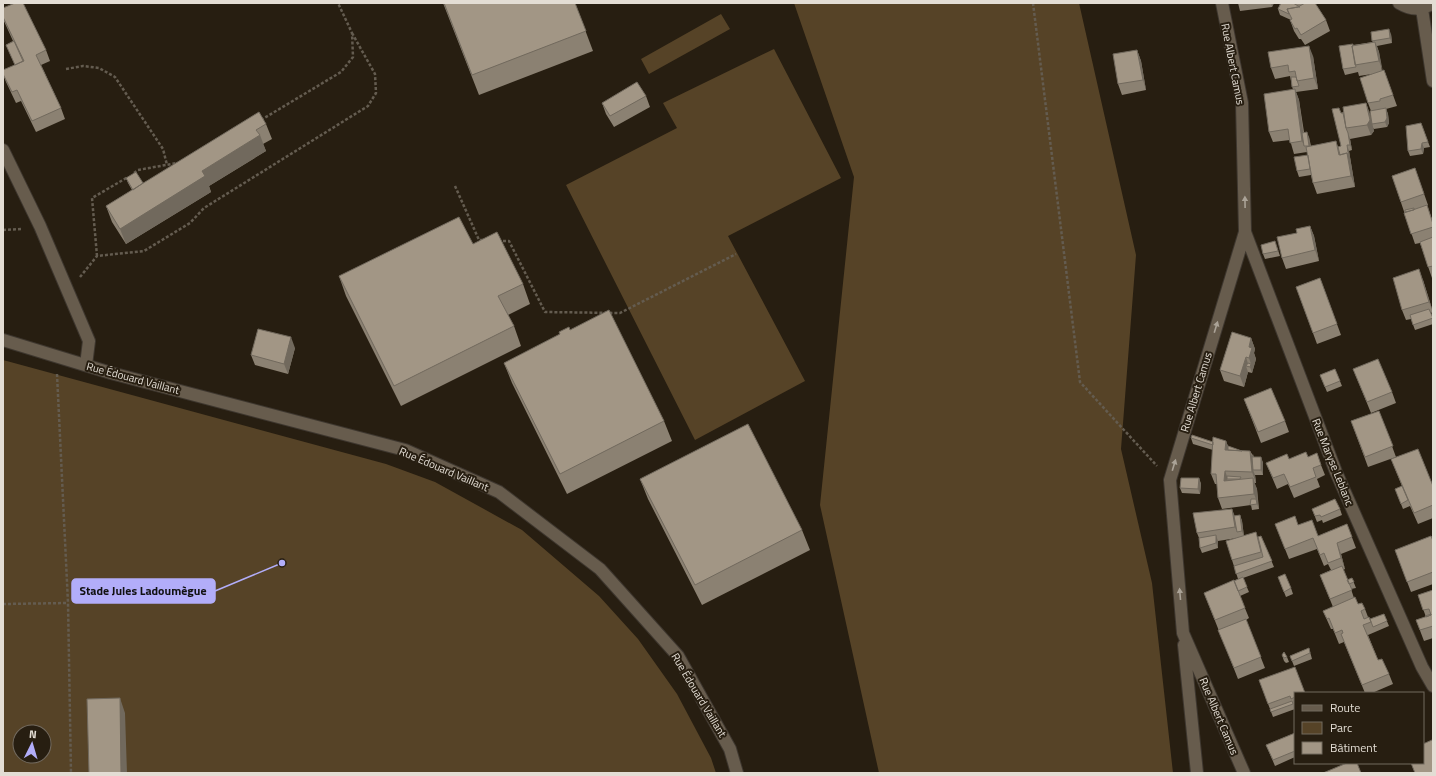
<svg xmlns="http://www.w3.org/2000/svg" width="1436" height="776" font-family="'Titillium Web',sans-serif">
<style>
.green{fill:#564327;fill-rule:evenodd}
.lines{fill:none;stroke-linecap:round;stroke-linejoin:round}
.lane-casing{stroke:#3e372f;stroke-width:14}
.street-casing{stroke:#3e372f;stroke-width:14}
.secondary-casing{stroke:#3e372f;stroke-width:14}
.path{stroke:#645c50;stroke-width:2.5;stroke-dasharray:3 2;stroke-linecap:butt}
.lane{stroke:#675c4d;stroke-width:12}
.street{stroke:#675c4d;stroke-width:12}
.secondary{stroke:#675c4d;stroke-width:12}
.wall{fill:#8b8172}
.shaded-wall{fill:#71695d}
.building{fill:#a29685;stroke:#71695d}
.oneway{fill:#aba397}
.labels{text-anchor:middle;stroke-width:4;stroke-linejoin:round;paint-order:stroke}
.street-label{font-size:11px;fill:#e3ddd4;stroke:#271e11}
.leader{fill:none;stroke:#b2adf9;stroke-width:1.5}
.callout-dot{fill:#b2adf9;stroke:#271e11;stroke-width:1.5}
.callout{fill:#b2adf9;stroke:#b2adf9;stroke-width:1.5}
.callout-label{font-size:12px;text-anchor:middle;font-weight:bold;fill:#111}
</style>
<rect width="100%" height="100%" fill="#271e11"/>
<path class="green" d="M794,3H1079L1136,255L1121,449L1152,583L1173,773H879L820,505L854,177Z
M721,14L730,29L649,74L641,59Z
M774,49L841,178L728,236L805,381L695,440L566,185L677,128L663,103Z
M3,360L386,464L435,482L522,530L599,596L638,639L677,694L711,758L716,773H3ZM20,732H44V756H20Z"/>
<g class="lines">
<defs>
<path id="lane" d="M3,150L40,226L89,341L86,365"/>
<path id="street" d="M1222,3L1242,103L1245,232L1170,480L1183,633L1244,773
M1245,232L1336,472L1422,667L1433,686
M3,340L111,373L405,450L499,492L600,569L678,656L730,749L737,773
M1184,645L1197,773"/>
<path id="secondary" d="M1399,3C1411,10 1421,11 1433,3
M1422,9L1433,81"/>
</defs>
<use href="#lane" class="lane-casing"/>
<use href="#street" class="street-casing"/>
<use href="#secondary" class="secondary-casing"/>
<path class="path" d="M1033,3L1080,382L1157,466
M66,69L83,66L99,68L115,77L163,149L167,165
M261,120L341,72L353,57L352,33L338,3
M134,173L138,170L177,163
M455,186L479,240H483
M3,230L22,229
M498,241H509L545,312L620,313L736,254
M97,256L92,198L128,177
M80,277L97,256L144,251L190,223L204,208L368,106L376,93L375,74L352,33
M57,374L68,603L71,773
M3,604L68,603"/>
<use href="#lane" class="lane"/>
<use href="#street" class="street"/>
<use href="#secondary" class="secondary"/>
</g>
<path class="wall" d="M443,3H575L593,51L479,95Z
M1238,3H1274L1272,7L1240,11Z
M1277,3H1315L1326,20L1330,31L1305,45L1301,39H1299L1294,31L1290,20H1291L1280,15L1278,9L1280,4Z
M3,8L46,50L50,61L41,65L61,108L65,119L36,132L21,101L16,103L6,82L3,74V70L15,65L6,45L13,41L3,19Z
M1391,34L1392,43L1377,46L1379,52L1382,71L1384,70L1397,106L1386,109L1388,114L1389,123L1387,127L1374,129L1373,128L1374,131L1371,135L1350,139L1352,150L1349,151L1355,187L1317,194L1313,183L1311,175L1299,177L1297,171L1308,155L1307,152L1294,154L1290,140L1273,142L1269,132L1293,90L1290,76L1275,79L1271,68L1313,56L1318,89L1296,92L1299,100L1304,132L1309,137L1311,146L1336,141L1338,147L1341,146V113L1366,103L1371,118V111L1368,103L1372,74L1359,76L1358,72L1345,75L1343,69L1353,45L1373,42L1372,41Z
M1137,50L1141,61L1146,90L1122,95L1118,84Z
M646,96L650,107L614,127L606,114L602,103Z
M1421,123L1430,147L1424,148L1423,154L1410,156L1408,151Z
M266,124L272,139L263,144L266,151L209,186L211,192L126,244L112,222L106,206L132,190L128,183L126,178L143,183Z
M1415,168L1428,205H1427L1433,222V278H1432L1420,243L1415,244L1392,176Z
M1310,226L1314,236L1319,261L1286,269L1282,258L1297,233Z
M473,244L523,284L530,304L508,315L514,326L521,346L401,406L346,296L339,276Z
M1277,247L1280,256L1265,259L1263,254Z
M1320,278L1341,335L1317,344L1296,287Z
M1423,280L1433,312L1431,313L1433,319V324L1415,330L1411,319L1406,320L1402,310Z
M570,330L664,421L672,441L567,494L512,383L504,363Z
M1251,338L1255,349L1254,353L1256,359L1252,373L1248,372L1244,387L1224,381L1220,370Z
M295,348L288,374L255,365L251,355Z
M1335,369L1342,386L1327,392L1320,375Z
M1353,369L1392,392L1396,403L1371,413Z
M1244,399L1285,421L1289,432L1261,443Z
M1379,411L1396,457L1368,467L1351,421Z
M1191,438L1213,442L1226,441L1228,446L1242,451H1250L1254,457H1261L1263,463V475H1255L1256,483H1254L1257,489L1259,509L1252,510L1251,505L1222,509L1218,498L1217,484H1215L1211,474L1213,450L1193,444Z
M1308,457L1321,465L1325,475L1317,479L1320,487L1294,498L1288,484L1277,489L1266,463Z
M1391,459L1433,486V518L1418,524L1410,506L1403,509L1397,494L1402,486Z
M1199,478L1201,484L1200,494L1182,493L1180,488Z
M640,479L802,530L810,550L702,605L648,499Z
M1232,509L1234,516L1240,515L1242,521L1244,536L1258,537L1261,536L1274,567L1243,578L1249,592L1240,596L1249,618L1246,620L1265,668L1238,679L1204,593L1238,579L1232,560L1237,538L1218,541V548L1202,553L1200,548L1199,538L1197,533Z
M1312,509H1340L1342,515L1323,523L1322,520L1317,522Z
M1275,524L1298,525L1318,536L1347,524L1356,548L1341,554L1345,569L1343,570L1347,580L1352,578L1356,588L1351,589L1354,598L1358,604L1365,609L1368,617L1370,619L1384,614L1389,626L1368,635L1378,660L1389,674L1393,684L1372,693H1365L1344,642L1339,644L1333,629H1331L1323,611L1333,607L1320,575L1331,570L1328,564L1324,566L1317,549L1289,559Z
M1433,541V584L1411,592L1395,550Z
M1280,582L1291,588L1293,594L1286,597Z
M1433,590V638L1424,641L1416,620L1426,617L1418,595Z
M1309,648L1312,659L1294,666L1290,656Z
M1282,655L1287,657L1289,662L1286,663L1284,661Z
M1259,680L1295,693V709L1273,717Z
M1295,733V757L1275,766L1266,745Z"/>
<path class="shaded-wall" d="M1271,3H1274L1272,7Z
M1389,29L1391,34L1392,43L1390,38Z
M1375,42L1379,52L1383,72L1379,61Z
M1309,46L1313,56L1318,89L1314,78Z
M1137,50L1141,61L1146,90L1143,80Z
M1295,89L1299,100L1305,146H1304L1302,141Z
M1366,103L1370,114L1374,131L1371,135L1367,125Z
M1386,108L1388,114L1389,123L1387,127L1385,122Z
M1307,132L1309,137L1311,151L1309,146Z
M1348,133L1350,139L1352,150L1350,145Z
M260,135L266,151L209,186L211,192L126,244L120,229L202,171Z
M1422,143L1424,148L1423,154L1421,149Z
M1347,145L1349,151L1355,187L1351,176L1347,153Z
M1310,226L1314,236L1319,261L1315,250Z
M1419,269L1423,280L1433,312L1429,302Z
M291,337L295,348L288,374L284,364Z
M1251,338L1255,349L1254,353L1256,359L1252,373L1250,367L1251,364L1249,358V347Z
M1246,357L1249,367L1246,366L1248,372L1244,387L1240,376Z
M1226,441L1230,452L1225,450Z
M1250,451L1252,456L1253,454L1255,460L1253,470L1255,475L1256,483L1252,472Z
M1261,457L1263,463V475L1261,470Z
M1225,471L1228,479H1227L1229,485L1224,481Z
M1199,478L1201,484L1200,494L1198,489Z
M1253,478L1257,489L1258,504L1254,494Z
M1256,499L1258,504L1259,509L1257,504Z
M1232,509L1236,519L1237,532L1235,527Z
M1240,515L1242,521L1244,537L1242,531Z
M1216,535L1218,541V548L1216,543Z
M1337,543L1341,554L1345,569L1341,558Z
M120,698L125,713L127,773H121Z"/>
<path class="building" d="M15,3H23L46,50L36,55L61,108L32,121L17,90L12,92L3,74V70L24,61L3,17V8Z
M444,3H575L586,31L472,75Z
M1281,3H1293L1300,7H1298L1287,9L1289,14L1278,9Z
M1305,3H1315L1326,20L1301,35L1297,28L1295,29L1290,20L1292,19L1287,9L1298,7Z
M1389,29L1390,38L1372,41L1371,32Z
M14,41L23,61L15,65L6,45Z
M1375,42L1379,61L1355,65L1352,46Z
M1353,44V46H1352L1356,67L1343,69L1339,46Z
M1309,46L1314,78L1297,81L1295,71L1289,72L1288,65L1271,68L1268,52Z
M1137,50L1143,80L1118,84L1113,54Z
M1384,70L1393,95L1380,99V101L1368,103L1360,78Z
M1291,77H1296L1299,86L1292,87Z
M637,82L646,96L610,116L602,103Z
M1295,89L1302,141L1290,143L1288,129L1269,132L1264,94Z
M1366,103L1370,120L1367,125L1346,128L1343,107Z
M1339,108L1341,113H1343L1346,128L1348,133L1350,145H1347L1349,159L1347,153L1340,155L1338,147L1341,146L1332,109Z
M1386,108L1387,118L1385,122L1372,124L1370,111Z
M259,112L266,124L256,130L260,135L202,171L205,176L120,229L106,206Z
M1421,123L1428,142L1422,143L1421,149L1408,151L1406,126Z
M1307,132L1309,146H1304L1302,133Z
M1336,141L1339,155L1347,153L1351,176L1313,183L1306,147Z
M1308,155L1310,169L1297,171L1294,157Z
M1415,168L1424,194L1401,202L1392,176Z
M136,172L143,183L133,190L126,178Z
M1427,205L1433,224V227L1411,234L1404,213Z
M1414,208V210L1405,212V210Z
M459,217L473,244L497,232L523,284L498,296L514,326L394,386L339,276Z
M1310,226L1315,250L1282,258L1277,237L1297,233L1296,229Z
M1433,237V266L1428,267L1420,242Z
M1275,241L1278,251L1263,254L1261,245Z
M1419,269L1429,302L1402,310L1393,278Z
M1320,278L1337,324L1313,333L1296,287Z
M1429,309L1433,318L1413,325L1410,315Z
M609,310L664,421L560,474L504,363L560,334L559,332L569,327L570,330Z
M258,329L291,337L284,364L251,355Z
M1232,332L1251,338L1249,347L1252,348L1249,358L1246,357L1240,376L1220,370Z
M1378,359L1392,392L1367,402L1353,369Z
M1248,363L1251,364L1250,367L1246,366Z
M1335,369L1340,381L1325,387L1320,375Z
M1271,388L1285,421L1258,432L1244,399Z
M1379,411L1393,446L1365,457L1351,421Z
M748,424L802,530L695,585L640,479Z
M1192,435L1213,442V445L1191,438Z
M1213,437L1226,441L1225,450L1250,451L1252,472L1225,471L1224,481L1253,478L1254,494L1218,498L1216,474H1211Z
M1228,446L1242,451L1228,450Z
M1418,449L1433,486V505L1414,513L1391,459Z
M1306,452L1308,457L1317,453L1321,465L1313,468L1316,477L1290,487L1284,474L1273,478L1266,463L1287,454L1289,459Z
M1252,457H1261V470H1253Z
M1227,476L1241,477L1240,479H1227Z
M1181,478H1199L1198,489L1180,488Z
M1402,486L1408,500L1401,504L1395,489Z
M1251,499H1256L1257,504L1250,505Z
M1335,499L1340,509L1321,517L1320,515L1315,516L1312,509Z
M1232,509L1235,527L1197,533L1193,513Z
M1240,515L1242,531L1237,532L1234,516Z
M1295,516L1298,525L1312,520L1318,536L1347,524L1352,537L1337,543L1341,558L1328,563L1324,553L1320,555L1313,538L1285,549L1275,524Z
M1256,532L1261,552L1232,560L1226,541Z
M1216,535V543L1200,548L1199,538Z
M1261,536L1272,561L1236,574L1234,566L1263,557L1258,537Z
M1431,536L1433,541V572L1407,582L1395,550Z
M1342,566L1352,590L1330,599L1320,575Z
M1285,574L1291,588L1284,592L1278,577Z
M1243,577L1247,587L1238,591L1234,581Z
M1352,578L1354,582L1349,584L1347,580Z
M1234,580L1245,608L1215,620L1204,593Z
M1433,590V626L1420,630L1416,620L1431,615L1429,609L1423,610L1418,595Z
M1355,597L1358,604L1362,603L1365,609L1361,611L1364,619L1369,617L1371,622L1363,625L1378,660L1382,659L1389,674L1362,685L1341,634L1343,633L1342,630L1335,633L1329,618L1327,619L1323,611Z
M1384,614L1387,621L1373,627L1370,619Z
M1431,614V615L1426,617L1425,616Z
M1246,619L1261,657L1234,668L1218,630Z
M1309,648L1310,653L1292,661L1290,656Z
M1284,652L1287,657L1284,658L1282,655Z
M1295,667L1305,693H1295V697L1291,699L1290,696L1268,704L1259,680Z
M120,698L121,773H89L87,699Z
M1292,701L1293,704L1271,712L1270,709Z
M1295,733V751L1273,760L1266,745Z
M1432,740L1433,742V773H1415L1411,763H1423V744Z
M1347,763H1357L1361,773H1323Z"/>
<defs><path id="oneway-solid" d="M-6-.8H1V-3.2L6.5 0L1 3.2V.8H-6Z"/></defs>
<g class="oneway">
<use href="#oneway-solid" transform="translate(1245 202) rotate(-91)"/>
<use href="#oneway-solid" transform="translate(1216 327) rotate(-73)"/>
<use href="#oneway-solid" transform="translate(1174 465) rotate(-73)"/>
<use href="#oneway-solid" transform="translate(1180 594) rotate(-95)"/>
</g>
<g class="labels">
<g class="street-label">
<text transform="translate(1233 64) rotate(79)" y="4">Rue Albert Camus</text>
<text transform="translate(133 378) rotate(15)" y="4">Rue Édouard Vaillant</text>
<text transform="translate(1196 392) rotate(-73)" y="4">Rue Albert Camus</text>
<text transform="translate(1333 462) rotate(68)" y="4">Rue Maryse Leblanc</text>
<text transform="translate(444 469) rotate(23)" y="4">Rue Édouard Vaillant</text>
<text transform="translate(699 695) rotate(59)" y="4">Rue Édouard Vaillant</text>
<text transform="translate(1219 716) rotate(67)" y="4">Rue Albert Camus</text>
</g>
</g>
<path class="leader" d="M282 563L215 591"/>
<circle class="callout-dot" cx="282" cy="563" r="4"/>
<rect class="callout" x="72" y="579" width="143" height="24" rx="4"/>
<g class="callout-label">
<text x="143" y="595">Stade Jules Ladoumègue</text>
</g>
<rect width="1436" height="776" fill="none" stroke="#e3ddd4" stroke-width="8"/>
<rect x="1294" y="692" width="130" height="72" fill="#271e11" stroke="#726a5f"/>
<rect x="1302" y="705" width="20" height="6" fill="#675c4d" stroke="#726a5f"/>
<text x="1330" y="712" font-size="12" fill="#e3ddd4">Route</text>
<rect x="1302" y="722" width="20" height="12" fill="#564327" stroke="#726a5f"/>
<text x="1330" y="732" font-size="12" fill="#e3ddd4">Parc</text>
<rect x="1302" y="742" width="20" height="12" fill="#a29685" stroke="#726a5f"/>
<text x="1330" y="752" font-size="12" fill="#e3ddd4">Bâtiment</text>
<g transform="translate(32 744) rotate(5)"><circle r="19" fill="#271e11" stroke="#726a5f"/>
<path d="M0-3L7 15L0 10L-7 15Z" fill="#b2adf9"/>
<text y="-6" font-size="11" font-weight="bold" text-anchor="middle" fill="#e3ddd4">N</text>
</g>
</svg>
